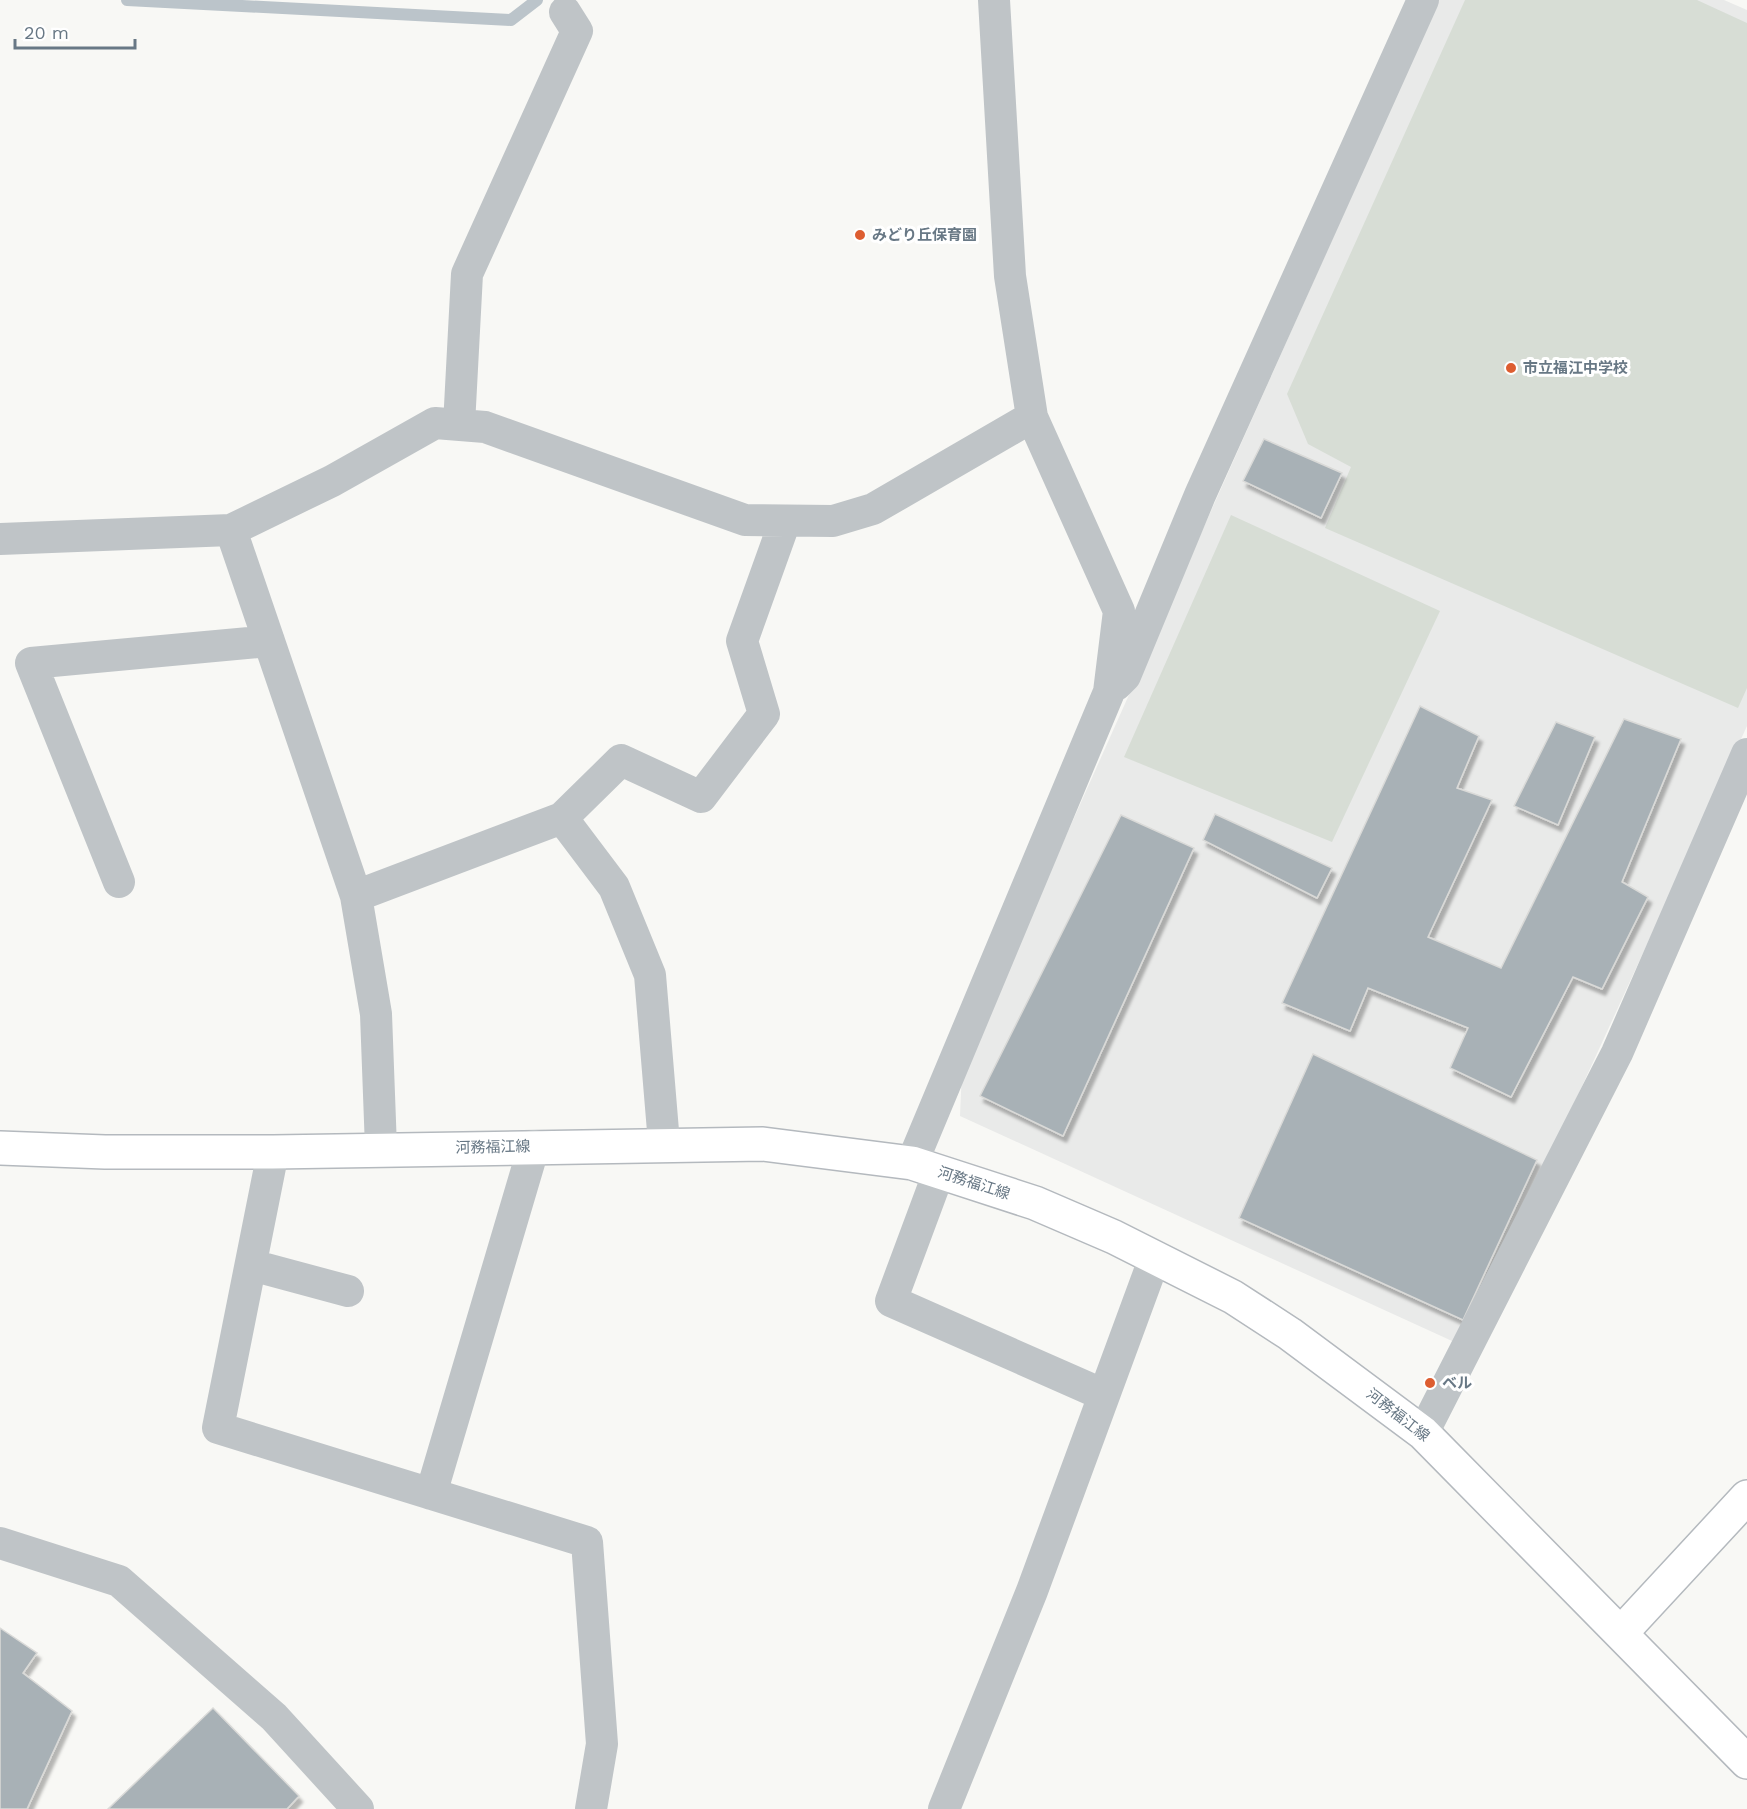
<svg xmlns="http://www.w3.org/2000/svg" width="1747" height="1809" font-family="'Work Sans','Noto Sans JP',sans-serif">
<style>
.built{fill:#e9eae9}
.green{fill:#d7ddd5}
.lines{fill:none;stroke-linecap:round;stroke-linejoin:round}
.stream{stroke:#bbc4ca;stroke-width:12}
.building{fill:#a8b1b6;stroke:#dadad8;stroke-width:1.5;filter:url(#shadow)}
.secondary-casing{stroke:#b4b9be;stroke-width:36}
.street{stroke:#bfc4c7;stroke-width:32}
.secondary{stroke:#fff;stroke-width:33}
.poi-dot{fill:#dd5d30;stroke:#fff;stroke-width:2}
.labels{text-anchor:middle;stroke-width:6;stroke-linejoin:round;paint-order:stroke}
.poi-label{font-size:15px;font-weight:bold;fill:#687885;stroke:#fff;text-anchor:start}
.street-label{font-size:15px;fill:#687885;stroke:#fff}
</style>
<defs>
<filter id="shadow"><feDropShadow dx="3.5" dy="6" stdDeviation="1.5" flood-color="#0004"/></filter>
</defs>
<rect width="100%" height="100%" fill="#f8f8f5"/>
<path class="built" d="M1439,0H1724L1747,10V726L1463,1346L960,1116L962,1069Z"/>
<path class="green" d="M1465,0H1697L1747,23V688L1738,708L1325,528L1351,467L1308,444L1287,394Z
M1231,515L1440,611L1332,842L1124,757Z"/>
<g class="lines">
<path class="stream" d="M127,0L511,20L537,0"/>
</g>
<path class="building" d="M1264,439L1342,473L1321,518L1243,481Z
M1420,706L1479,736L1457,788L1492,800L1428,937L1501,968L1624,719L1681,739L1622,882L1648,897L1602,989L1573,977L1511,1097L1450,1068L1468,1028L1368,988L1350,1031L1282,1003Z
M1556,722L1595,737L1558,825L1514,806Z
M1215,814L1332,868L1317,898L1203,840Z
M1121,815L1194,848L1063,1136L980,1096Z
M1313,1054L1537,1160L1463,1320L1239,1218Z
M0,1628L37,1653L23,1673L72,1711L27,1809H0Z
M213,1708L299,1796L287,1809H108Z"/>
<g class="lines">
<defs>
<path id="secondary" d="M0,1148L105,1152H273L763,1144L912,1163L1035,1203L1114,1237L1233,1297L1290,1334L1423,1433L1747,1762
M1621,1633L1747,1497"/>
</defs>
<use href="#secondary" class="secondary-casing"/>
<path class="street" d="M459,425L467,274L577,31L565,12
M231,530L356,896L376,1014L381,1148
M0,539L231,530L332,481L435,423L485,427L745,520L833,521L873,509L1032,417
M1116,685L1125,676L1200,495L1423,0
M562,818L614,887L650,975L664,1143
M119,882L31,663L269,641
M356,896L562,818L621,760L701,797L764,714L742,641L785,521
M273,1152L218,1428L587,1542L602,1744L591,1809
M912,1163L1109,692L1119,611L1032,417L1010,276L994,0
M939,1172L891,1301L1104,1395
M251,1265L348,1291
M1423,1433L1617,1053L1747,754
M431,1494L534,1146
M0,1543L119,1581L274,1717L358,1809
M944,1809L1032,1591L1155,1257"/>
<use href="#secondary" class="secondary"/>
</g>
<g class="poi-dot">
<circle cx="860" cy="235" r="6"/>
<circle cx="1511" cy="368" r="6"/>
<circle cx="1430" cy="1383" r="6"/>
</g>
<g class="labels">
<g class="poi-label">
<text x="872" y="240">みどり丘保育園</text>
<text x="1523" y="373">市立福江中学校</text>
<text x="1442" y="1388">ベル</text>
</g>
<g class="street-label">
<text transform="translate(493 1147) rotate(-1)" y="5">河務福江線</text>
<text transform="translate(974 1183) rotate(18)" y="5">河務福江線</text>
<text transform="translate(1398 1415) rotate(38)" y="5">河務福江線</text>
</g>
</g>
<path d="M15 39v9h120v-9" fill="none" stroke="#687885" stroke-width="3"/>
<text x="24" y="39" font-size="18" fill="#687885" stroke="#ffffff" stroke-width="4.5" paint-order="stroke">20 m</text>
</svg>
